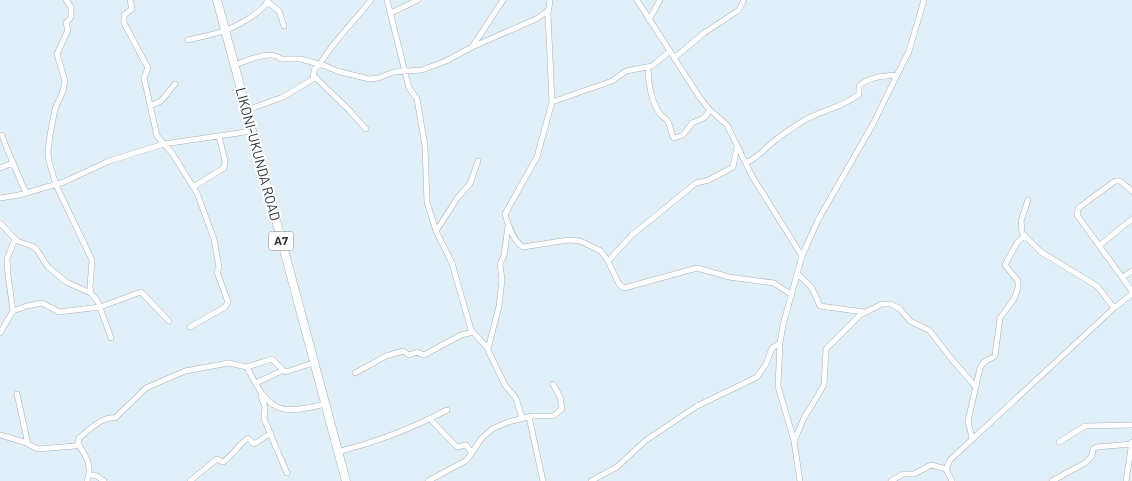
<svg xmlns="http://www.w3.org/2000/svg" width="1132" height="481" font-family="Barlow,sans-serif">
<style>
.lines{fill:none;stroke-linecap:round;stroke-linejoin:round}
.minor-casing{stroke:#a5b1bb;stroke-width:6}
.highway-casing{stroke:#a5b1bb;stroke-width:9}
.minor{stroke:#fff;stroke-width:5}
.highway{stroke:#fff;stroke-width:8}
.labels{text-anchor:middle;stroke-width:4;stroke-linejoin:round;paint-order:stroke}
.shield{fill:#fff;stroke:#6b6f72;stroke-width:1}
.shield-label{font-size:12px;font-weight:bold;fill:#2c3135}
.street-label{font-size:14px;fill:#2c3135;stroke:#fff}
</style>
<rect width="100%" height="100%" fill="#e1eff8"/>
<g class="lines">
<defs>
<path id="minor" d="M66,0L71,7V17L66,23L68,30L57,54L65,81L63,91L55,109L50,135L48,152L49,161L56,185L92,260L90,287L91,293
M130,0L132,9L124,15V23L148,68L144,78L157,136L172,153L197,193L214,239L219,267L217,272L228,302L225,307L190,327
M387,0L409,88L417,99L425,146L427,202L436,231L452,263L471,330L486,346L505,385L516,398L522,418
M550,0L548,14L552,102L537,157L505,214C508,224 513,241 523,247L568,240L580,241L601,251L608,261L619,284L624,288L697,268L729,277L774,283L792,295
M637,0L700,98L710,110L727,125L752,176L802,256
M268,2L279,11L284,26
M391,13L418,0
M649,20L660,0
M188,40C200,37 212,35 223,31C234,28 265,11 268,0
M472,47L536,19L549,10
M674,58L704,33L739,10L744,0
M235,65C247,61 270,49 281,59H301L326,66L337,71L369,79L378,78L394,72L422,70L446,61L472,47L503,0
M648,67C648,82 651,103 661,115C662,117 665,118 667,120C671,124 670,133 674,138L683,135L692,123L704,118L710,110
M314,76L349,110L366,129
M552,102L612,81L626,71L652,66L670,51
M150,106L161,101L175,84
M247,110L283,97L313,79C314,72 313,68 320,64C334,40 354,22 371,0
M2,135L7,149L26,193
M746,163C762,155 764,148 777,139C785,132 794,127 803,121C822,110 842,108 859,94V86C868,77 884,76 897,75
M0,168L13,163
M193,187L224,168L225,161L219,136
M1132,191L1120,181H1115L1081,206L1078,209L1077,215L1132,291
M0,198L19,195L64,182L109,161L164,144L252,131
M1028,200L1021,221L1022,233L1041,252L1097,286L1114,308
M0,223L17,241L32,246L37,250L48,267L66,282L91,293L98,302L111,338
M436,231L458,197L470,184L478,161
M1100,245L1132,219
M608,261L632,235L696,183L709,180L733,167L737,147
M798,274L812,288L820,306L864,312
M1123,277L1132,271
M13,311L27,306L42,303L59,312L100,307L141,292L169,321
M0,333L13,311L8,275L7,259L15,239
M488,349L499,306L502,280L500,264L504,256L508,226
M247,367C269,411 277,416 325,404
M355,373L386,356L403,351L409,355L417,352L424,355L461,335L473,332
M256,383L283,370L286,372L313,363
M17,394L28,444
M261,396L265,407L264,419L287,473
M529,417L543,481
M430,419L457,447L466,445L472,453
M0,435L24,442L38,449L75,446L78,444L79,438C88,431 102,416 115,418L146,388L185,371L229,363L247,367L272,359L283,370
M972,438L968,421L980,368L984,362L995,356L1000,318L1014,299L1018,288V281L1005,265L1017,243L1024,236
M794,441L804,418L824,385L826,349L860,315L882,304H891L900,309L910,321L929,330L954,362L975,386
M1059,442L1085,426L1132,425
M78,444C86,456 93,466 87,481
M337,452C377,442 411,429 447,410
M90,475L97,476L104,481
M190,481L217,459L223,462C234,454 239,444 248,438L254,444L271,433
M428,481L467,460L481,439L492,429L508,422L532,416H553L562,409L560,397L553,384
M591,481L617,467L645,441L697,406L757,377L766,364L772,348L780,343
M800,481L794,441L778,386L780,343L783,325L802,256L818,220L873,124L897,75L909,51L924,0
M891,481L903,474H914L931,465L946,469
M952,481L946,469L950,460L1114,308L1132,294
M1052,481L1085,463L1092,456L1093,449L1097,447L1132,444
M1126,481L1132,442"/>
<path id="highway" d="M217,0L346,481"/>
</defs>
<use href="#minor" class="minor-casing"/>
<use href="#highway" class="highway-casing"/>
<use href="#minor" class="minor"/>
<use href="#highway" class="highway"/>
</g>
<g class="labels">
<rect class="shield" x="268.5" y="231.5" width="25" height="19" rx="4"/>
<g class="shield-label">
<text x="281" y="245">A7</text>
</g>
<g class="street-label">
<text transform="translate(258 154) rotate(75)" y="5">LIKONI-UKUNDA ROAD</text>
</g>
</g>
</svg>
